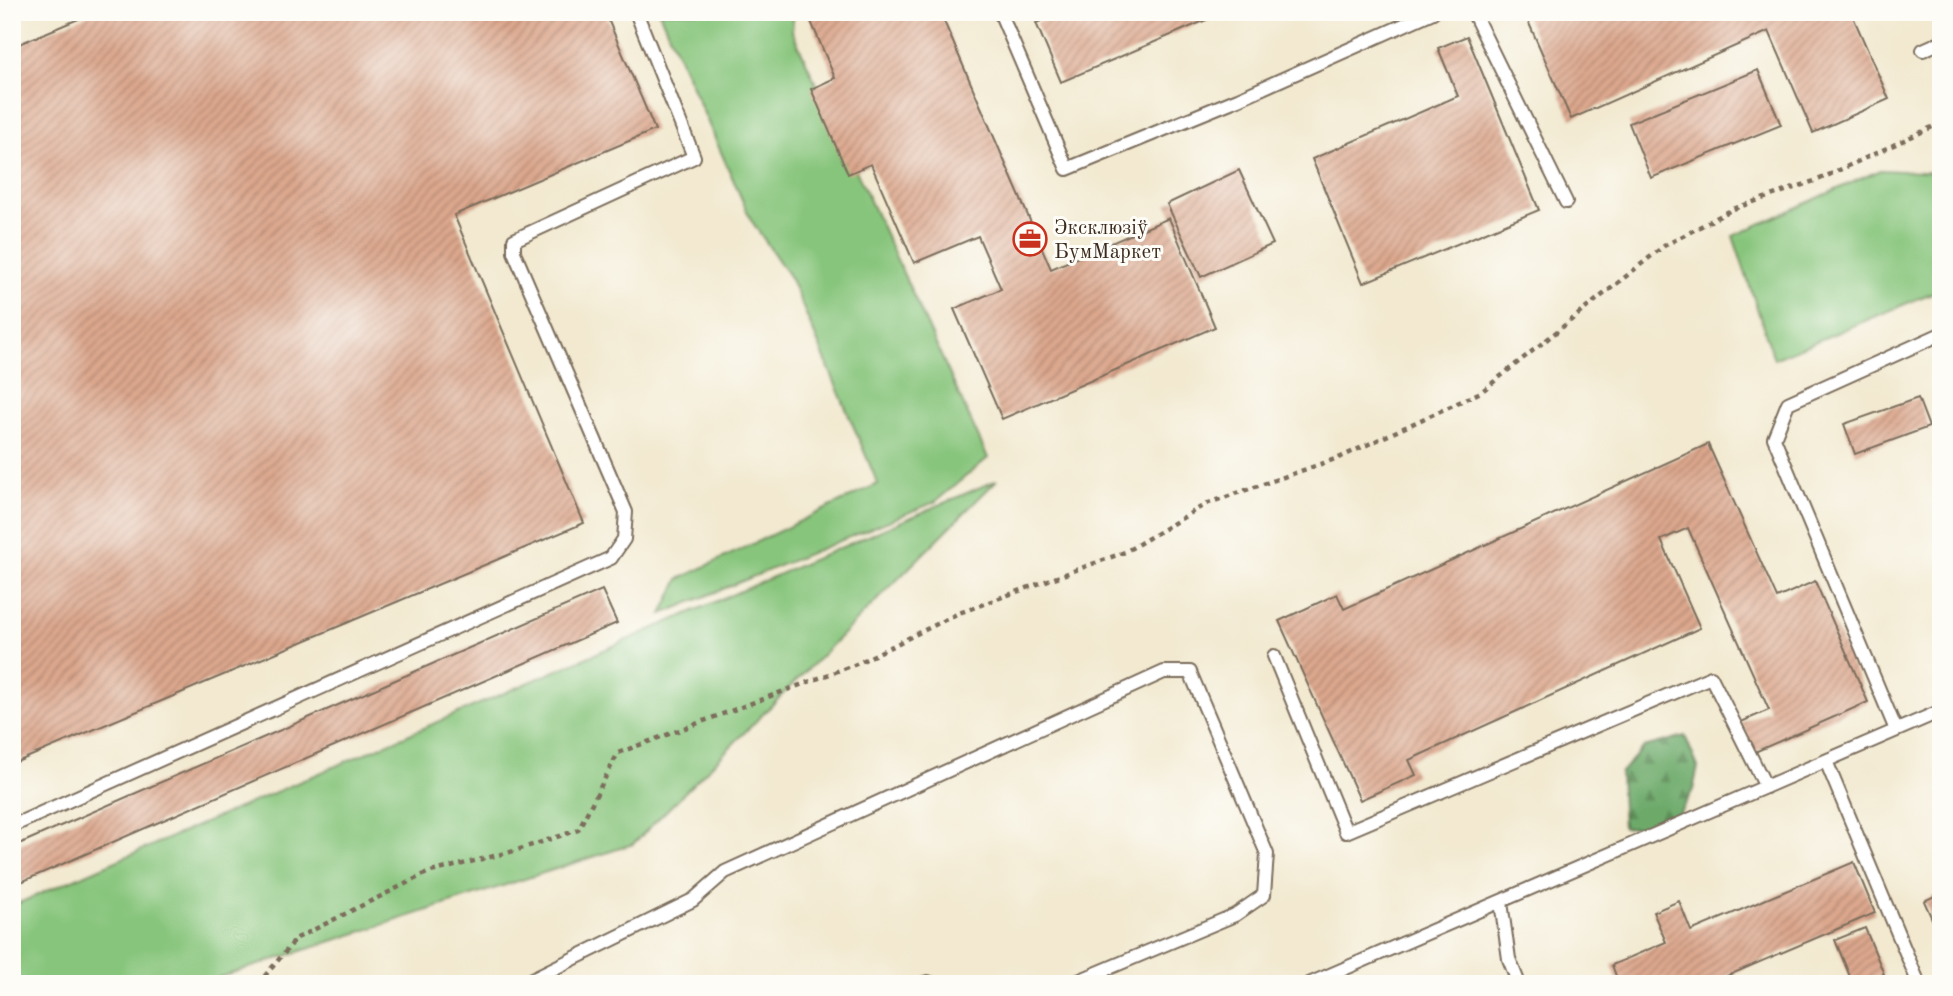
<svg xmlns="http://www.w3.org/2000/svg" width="1953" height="996" font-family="'Old Standard TT',serif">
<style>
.grass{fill:#87c57b;stroke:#61784c;stroke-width:2}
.forest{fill:url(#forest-firs);stroke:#546a44;stroke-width:2}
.building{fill:url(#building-hatch)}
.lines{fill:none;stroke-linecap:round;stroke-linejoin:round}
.service-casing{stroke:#7b6d5c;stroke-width:16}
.path{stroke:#7b6d5c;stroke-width:4.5;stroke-dasharray:5 5;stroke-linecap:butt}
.service{stroke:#fff;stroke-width:12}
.labels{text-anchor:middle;stroke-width:6;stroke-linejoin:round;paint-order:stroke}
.poi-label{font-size:21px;fill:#3b2a1e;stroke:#fdfcf7;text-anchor:start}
</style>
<defs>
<pattern id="forest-firs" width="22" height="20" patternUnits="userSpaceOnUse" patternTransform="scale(1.75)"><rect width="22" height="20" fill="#6daa6b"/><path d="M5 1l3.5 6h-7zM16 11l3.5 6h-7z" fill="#5b8b57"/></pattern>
<pattern id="building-hatch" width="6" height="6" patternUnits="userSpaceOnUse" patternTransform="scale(1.75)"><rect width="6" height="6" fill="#dca78d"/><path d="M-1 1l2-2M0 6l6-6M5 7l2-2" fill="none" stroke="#b48873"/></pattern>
</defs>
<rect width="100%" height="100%" fill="#fdfcf7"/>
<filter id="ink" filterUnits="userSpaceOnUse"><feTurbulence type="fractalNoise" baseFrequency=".0143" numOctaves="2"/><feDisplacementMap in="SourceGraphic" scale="14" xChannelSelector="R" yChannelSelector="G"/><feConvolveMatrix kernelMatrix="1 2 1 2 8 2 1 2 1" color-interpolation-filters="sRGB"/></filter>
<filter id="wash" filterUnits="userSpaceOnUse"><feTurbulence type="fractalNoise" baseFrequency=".00686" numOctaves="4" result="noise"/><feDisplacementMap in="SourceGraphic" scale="28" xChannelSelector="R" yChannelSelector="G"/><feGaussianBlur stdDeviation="1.57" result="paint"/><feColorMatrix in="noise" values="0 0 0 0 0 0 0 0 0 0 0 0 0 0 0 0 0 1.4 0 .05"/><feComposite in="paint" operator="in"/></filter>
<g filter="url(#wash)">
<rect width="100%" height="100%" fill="#f2e9d0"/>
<path class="grass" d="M659,12H794L792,31L988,458L935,502L662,614L679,579L878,484L791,279L751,220Z
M1880,170L1941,173V289L1774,359L1733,236Z
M997,480L633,844L199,984H12V906Z"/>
<path class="forest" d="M1685,736L1698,767L1693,790L1676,819L1651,826L1623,828L1620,773L1644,747Z"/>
<g id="blocks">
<path class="building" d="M95,12H605L655,130L454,215L584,523L12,764V47Z
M807,12H940L1051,269L1169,218L1215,327L1002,419L954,309L1001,289L978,236L914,263L871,164L848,174L811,89L835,78Z
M1062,12H1225L1061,82L1036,23Z
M1524,12H1851L1889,99L1813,133L1769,31L1571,119Z
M1467,36L1539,210L1363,283L1312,159L1458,96L1438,48Z
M1758,70L1781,125L1651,178L1629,123Z
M1239,170L1273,244L1201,277L1167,204Z
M1918,398L1929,427L1855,454L1844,424Z
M1708,444L1777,598L1815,581L1868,702L1755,752L1741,722L1769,710L1688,528L1661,540L1700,628L1409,760L1416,775L1360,800L1279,621L1337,594L1344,609Z
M602,590L617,623L12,886V847Z
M1854,862L1875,913L1708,984H1619L1612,965L1666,942L1653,912L1679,901L1691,931Z
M1941,893V939L1924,901Z
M1865,928L1884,974L1861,984H1853L1835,940Z"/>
</g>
</g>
<g filter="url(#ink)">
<use href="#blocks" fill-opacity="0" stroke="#7b6d5c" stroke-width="2"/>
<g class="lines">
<defs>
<path id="service" d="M1000,12L1067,169L1238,99L1433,12
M1473,12L1566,202
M1923,50L1941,42
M1274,656L1346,832L1711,677L1766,787
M1896,730L1774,438L1788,403L1941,334
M1826,761L1919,984
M12,826L611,558L624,539L626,512L514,252V240L694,157L636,12
M1501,902L1509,959L1519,984
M522,984L693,900L725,872L1164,672H1190L1267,854L1264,895L1235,915L1071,984
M921,984L928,982L934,984
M1309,984L1941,711"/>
</defs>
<use href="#service" class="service-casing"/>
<path class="path" d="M258,984L297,938L427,873L514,851L578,830L618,753L854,665L959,613L1125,552L1206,504L1341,457L1481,392L1664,246L1733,209L1820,179L1941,123"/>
<use href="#service" class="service"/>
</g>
</g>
<defs>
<symbol id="office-ring" viewBox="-11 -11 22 22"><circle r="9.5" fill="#fdfcf7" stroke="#c8321e" stroke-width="1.5"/><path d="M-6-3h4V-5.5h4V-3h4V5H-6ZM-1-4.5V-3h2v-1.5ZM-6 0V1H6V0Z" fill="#c8321e"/></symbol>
</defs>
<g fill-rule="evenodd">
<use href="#office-ring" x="1011" y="220" width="38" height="38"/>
</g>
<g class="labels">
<g class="poi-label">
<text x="1054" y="234">Эксклюзіў<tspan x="1054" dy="24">БумМаркет</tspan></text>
</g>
</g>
<rect width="1953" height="996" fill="none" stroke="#fdfcf7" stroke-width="42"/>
</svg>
